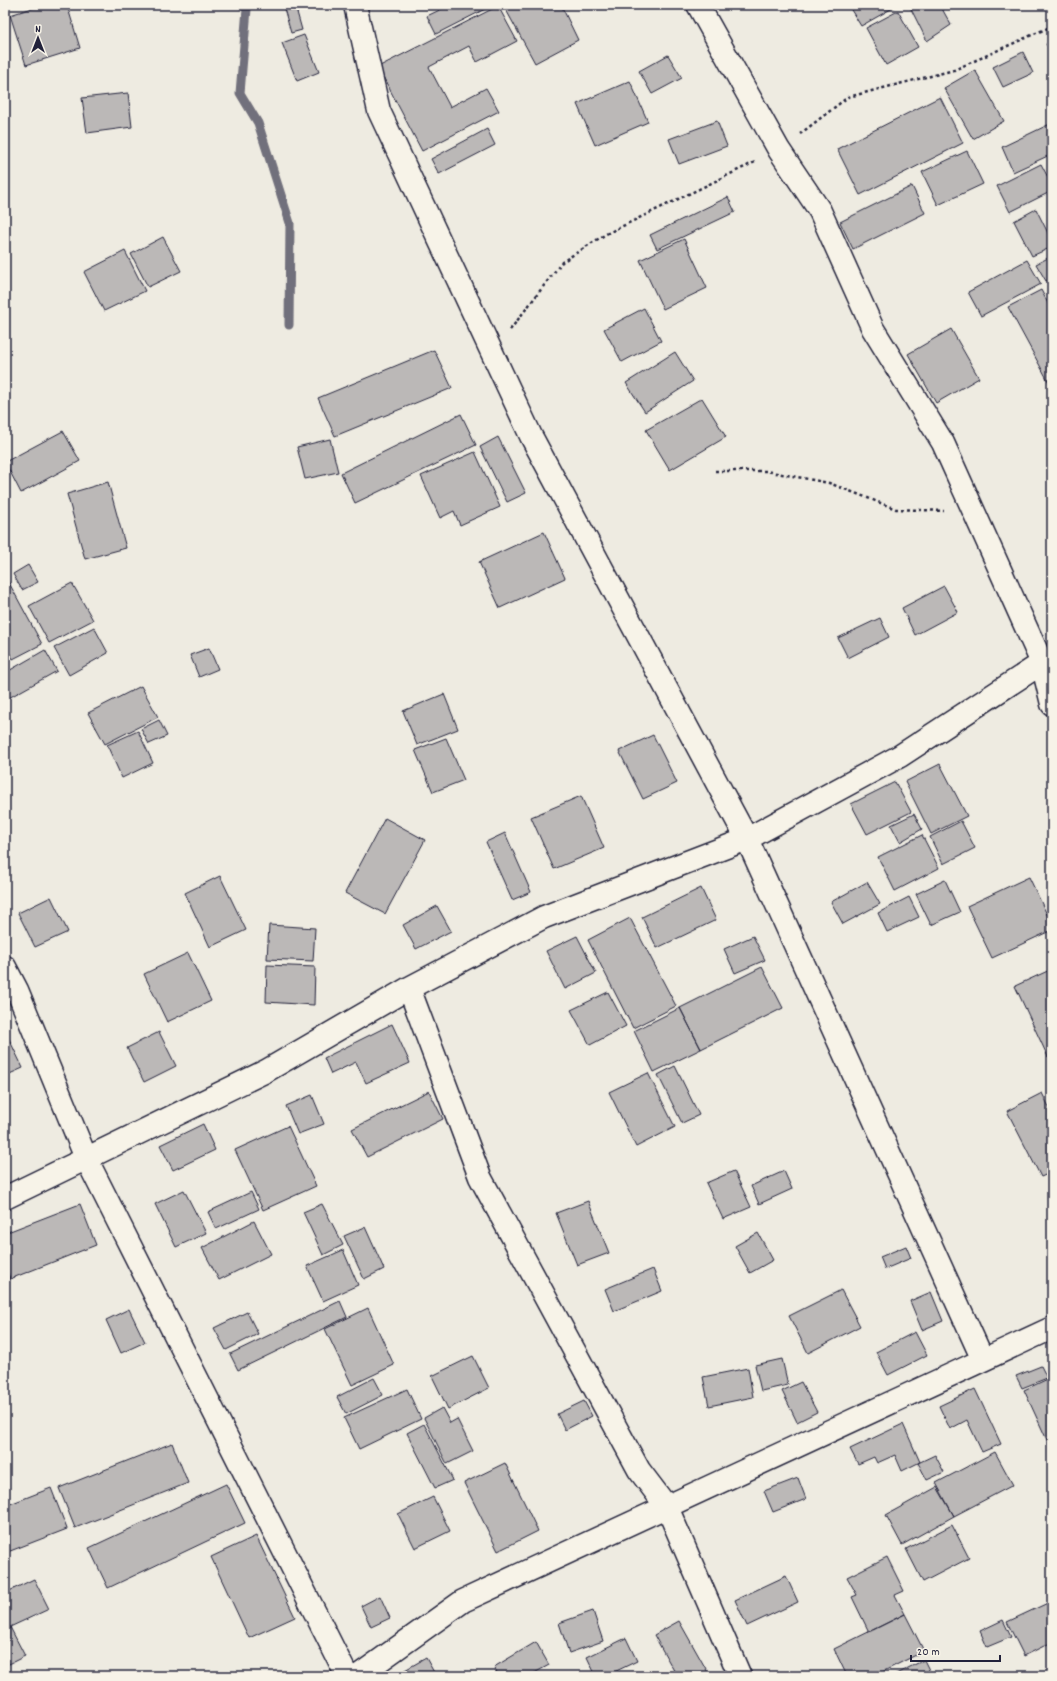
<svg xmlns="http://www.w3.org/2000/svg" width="1057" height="1681" font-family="Dekko,sans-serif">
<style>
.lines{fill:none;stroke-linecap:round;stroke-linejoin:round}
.stream{stroke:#716f7b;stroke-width:9}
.building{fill:#bbb8b7;stroke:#22223b}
.minor-casing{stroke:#22223b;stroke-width:25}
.path{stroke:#22223b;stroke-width:2.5;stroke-dasharray:3 3;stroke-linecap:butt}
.minor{stroke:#f7f3e8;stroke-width:22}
</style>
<rect width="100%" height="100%" fill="#eeebe1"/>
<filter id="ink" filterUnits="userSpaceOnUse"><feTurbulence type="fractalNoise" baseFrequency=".025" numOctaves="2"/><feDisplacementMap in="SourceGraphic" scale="8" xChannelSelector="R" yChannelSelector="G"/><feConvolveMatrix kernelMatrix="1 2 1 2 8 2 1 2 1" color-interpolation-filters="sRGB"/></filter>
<g filter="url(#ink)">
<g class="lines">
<path class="stream" d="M242,5L247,9L240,93L258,123L290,223L289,325"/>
</g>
<path class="building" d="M42,5H67L80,48L26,65L10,15Z
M283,5H295L302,30L291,33Z
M450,5H493L436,34L427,16Z
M510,5H561L578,40L535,63L505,8Z
M848,5H898L861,26Z
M909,5H940L951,25L927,41Z
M498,6L517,41L477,62L469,46L429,67L450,107L486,88L499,111L422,151L378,67Z
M898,11L918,47L886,65L866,28Z
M304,35L319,72L297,81L282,43Z
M1052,41V54L1046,44Z
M1023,52L1033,73L1003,87L993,67Z
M668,55L682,78L652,94L639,71Z
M975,70L1004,121L973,139L944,88Z
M630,81L648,122L595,145L577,104Z
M128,93L132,127L87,133L82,98Z
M940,97L963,143L860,195L837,149Z
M717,121L727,146L679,164L669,139Z
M1052,123V154L1013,172L1002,147Z
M487,129L495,145L439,174L431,159Z
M967,151L983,184L938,205L922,172Z
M1041,164L1052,185V191L1010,212L997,186Z
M912,186L925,213L853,249L840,222Z
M728,197L735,212L657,249L650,235Z
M1036,209L1052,241V247L1032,256L1014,221Z
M163,237L181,271L148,287L131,254Z
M684,239L707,288L663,309L640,260Z
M125,251L145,291L104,311L84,272Z
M1052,256V278L1046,281L1036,264Z
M1027,260L1041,284L981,316L968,292Z
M1041,290L1052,311V388L1008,307Z
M644,308L661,341L622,362L604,329Z
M951,329L979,378L936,403L908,354Z
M434,350L452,388L335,436L318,398Z
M675,352L693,381L645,412L626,383Z
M702,398L726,437L670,470L646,430Z
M461,414L476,445L355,503L341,473Z
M63,431L80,461L21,493L5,462Z
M498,437L526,493L507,502L480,447Z
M330,439L338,472L305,479L297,447Z
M475,452L500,507L460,525L454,511L440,518L421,476Z
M108,482L126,548L85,559L67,494Z
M544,532L565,578L500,608L479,562Z
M28,565L38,582L22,590L13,574Z
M8,581L42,644L13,659L5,645V583Z
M72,583L93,620L49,643L29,606Z
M944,586L958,612L915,635L902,608Z
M880,618L889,637L848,658L838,638Z
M94,627L108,653L69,675L54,648Z
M209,648L218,669L199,677L190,655Z
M45,650L57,671L5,700V673Z
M141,686L158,717L105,744L88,713Z
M444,694L458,729L417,745L403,711Z
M159,720L167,736L149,744L141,729Z
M138,731L153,763L122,778L107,745Z
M653,735L677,783L643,799L619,751Z
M446,738L464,780L433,792L415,750Z
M940,764L967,816L931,834L905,782Z
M895,782L911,812L867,834L851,804Z
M581,796L604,848L554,869L531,817Z
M914,814L922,829L900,842L891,825Z
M385,818L425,840L385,914L345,893Z
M961,821L975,848L943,864L930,837Z
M505,833L531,892L512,900L486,842Z
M922,835L939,868L895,891L878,857Z
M220,876L246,930L210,947L185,893Z
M1029,877L1052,925V930L992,958L967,906Z
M945,880L960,912L931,925L916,894Z
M867,882L880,904L843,924L831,902Z
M701,888L716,920L657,948L642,917Z
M51,897L68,932L35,947L18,913Z
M909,897L919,917L887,932L878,913Z
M437,906L451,931L416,949L403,925Z
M630,918L676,1006L633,1028L588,940Z
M269,925L315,928L313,961L267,959Z
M577,936L596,973L565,989L546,951Z
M753,936L765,960L735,973L724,949Z
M188,953L211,1001L167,1022L144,974Z
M267,965L315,967L314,1005L266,1002Z
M762,967L783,1008L701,1049L680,1008Z
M1052,969V1055L1048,1057L1015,986Z
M608,992L626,1026L590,1045L571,1010Z
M680,1008L701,1049L654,1072L634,1031Z
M392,1024L410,1063L366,1083L356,1062L331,1074L324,1058Z
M159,1032L176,1066L144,1082L127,1048Z
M9,1039L23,1068L5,1076V1040Z
M675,1066L699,1115L682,1123L658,1075Z
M648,1073L675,1127L636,1147L609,1092Z
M429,1091L443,1119L367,1157L352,1129Z
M1042,1093L1052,1113V1172L1041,1177L1007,1111Z
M312,1095L324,1124L298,1134L286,1106Z
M203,1124L215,1150L173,1170L160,1145Z
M288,1126L316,1186L263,1210L235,1150Z
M734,1171L751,1207L723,1219L706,1183Z
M784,1171L792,1189L759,1204L751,1186Z
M184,1190L206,1233L176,1247L155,1204Z
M251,1192L259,1209L216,1229L208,1212Z
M588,1201L609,1253L577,1265L556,1213Z
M80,1204L96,1245L10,1279L5,1266V1233Z
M322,1204L343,1245L323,1255L303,1212Z
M254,1221L271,1254L219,1280L202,1248Z
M365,1227L384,1269L364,1279L344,1236Z
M758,1233L773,1260L750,1273L735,1246Z
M906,1246L911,1258L885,1269L880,1257Z
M343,1250L358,1285L323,1301L307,1266Z
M5,1266L10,1279L5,1280Z
M653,1269L662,1291L614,1311L605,1289Z
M841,1290L860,1326L808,1353L789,1316Z
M931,1292L943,1321L922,1330L910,1301Z
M340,1301L347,1317L238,1370L230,1354Z
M368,1308L394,1365L352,1385L325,1329Z
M129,1309L145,1342L121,1353L106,1320Z
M247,1312L258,1334L226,1350L214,1328Z
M915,1332L927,1355L888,1375L876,1352Z
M473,1356L489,1388L448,1409L432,1376Z
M782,1359L788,1385L761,1391L755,1365Z
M1041,1366L1047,1378L1022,1388L1016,1376Z
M748,1368L753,1397L709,1406L703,1377Z
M1052,1377V1451L1024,1390Z
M374,1378L383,1395L346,1414L337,1397Z
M801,1382L817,1412L797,1422L782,1391Z
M407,1389L421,1419L359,1449L344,1418Z
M975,1389L1001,1444L982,1452L967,1420L950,1429L939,1406Z
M584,1401L592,1416L565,1430L557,1414Z
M442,1408L450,1423L457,1419L473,1451L447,1464L424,1418Z
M424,1424L453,1480L435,1488L407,1433Z
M903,1424L920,1462L902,1471L895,1455L877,1463L874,1457L858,1464L850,1449Z
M172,1443L188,1483L75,1528L59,1488Z
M995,1452L1013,1485L954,1516L936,1483Z
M935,1455L944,1472L927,1480L918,1463Z
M505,1463L538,1531L498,1551L464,1483Z
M798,1478L806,1499L773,1512L764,1491Z
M226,1484L245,1523L108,1588L89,1548Z
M937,1487L954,1516L902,1545L886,1515Z
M51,1488L67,1529L5,1553V1506Z
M433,1497L450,1531L415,1548L398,1514Z
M952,1525L969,1558L923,1582L906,1549Z
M256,1536L295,1617L249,1638L211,1557Z
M887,1557L904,1591L895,1595L905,1614L869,1632L852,1597L857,1595L847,1577Z
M786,1576L798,1602L747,1626L735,1600Z
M34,1579L49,1609L10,1627L25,1656L5,1666V1593Z
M380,1596L390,1618L371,1627L361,1606Z
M1052,1601V1642L1024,1656L1007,1622Z
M593,1611L603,1641L569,1653L559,1623Z
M905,1614L924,1651L874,1676H847L834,1649Z
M1003,1620L1011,1637L987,1647L980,1631Z
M679,1621L710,1676H677L654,1635Z
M626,1638L637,1661L606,1676H596L587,1657Z
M536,1642L549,1665L529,1676H499L494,1667Z
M426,1658L436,1676H406L403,1671Z
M924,1660L932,1676H892Z"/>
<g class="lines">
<defs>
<path id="minor" d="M355,5L379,111L531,436L747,839L983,1360
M698,5L779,150L820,211L873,329L943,443L1042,663L1052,704
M5,967L17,990L86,1158L347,1676
M409,988L480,1177L639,1470L667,1507L740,1676
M5,1198L266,1071L409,988L544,917L747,839L900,756L1042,663L1052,659
M358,1676L463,1601L1052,1328"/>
</defs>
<use href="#minor" class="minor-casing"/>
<path class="path" d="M800,134L848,97L954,70L1052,26
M510,330L562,262L606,234L755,162
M715,471H766L829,483L896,509L944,511"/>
<use href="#minor" class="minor"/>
</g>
</g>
<rect width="1057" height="1681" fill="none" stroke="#f7f3e8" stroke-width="20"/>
<rect x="10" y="10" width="1037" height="1661" fill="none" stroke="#22223b" stroke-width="1.5" filter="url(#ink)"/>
<g transform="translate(38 38)" stroke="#f7f3e8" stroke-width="3" paint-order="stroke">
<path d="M0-3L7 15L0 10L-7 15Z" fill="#22223b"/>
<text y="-6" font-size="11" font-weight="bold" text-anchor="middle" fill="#22223b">N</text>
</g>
<path d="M911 1655v6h89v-6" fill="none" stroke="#22223b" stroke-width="2"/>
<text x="917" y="1655" font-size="12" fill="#22223b" stroke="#f7f3e8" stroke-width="3" paint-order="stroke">20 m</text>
</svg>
